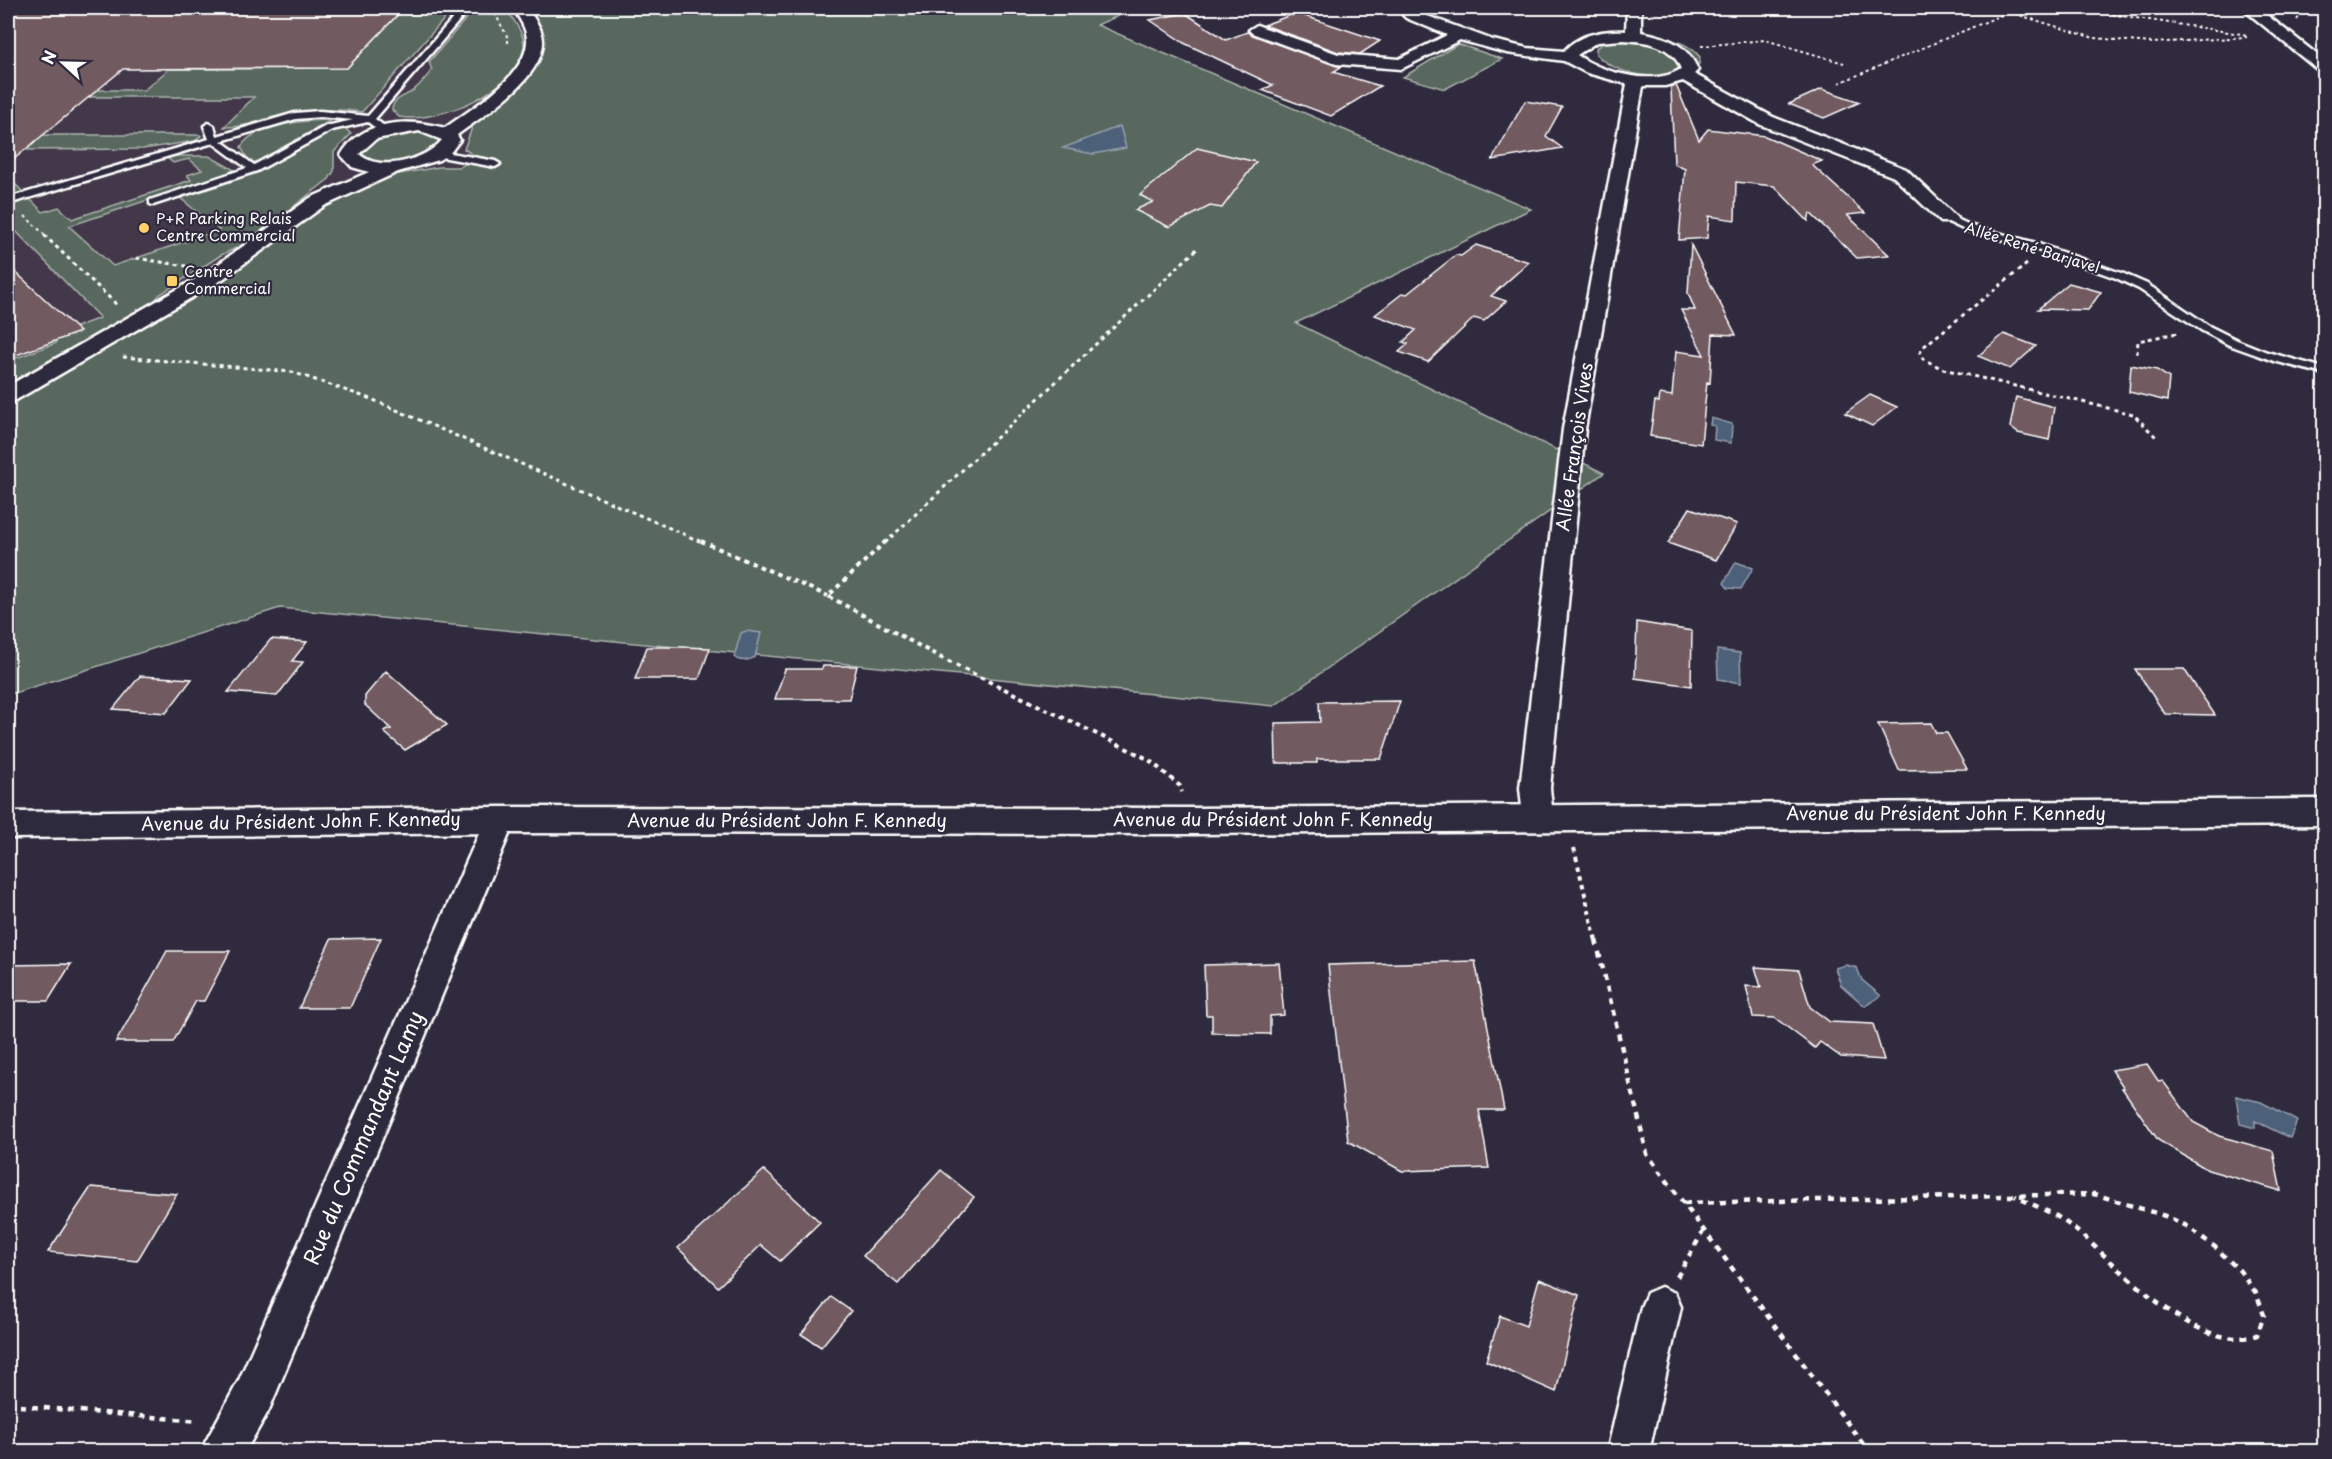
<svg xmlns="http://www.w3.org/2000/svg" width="2332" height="1459" font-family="'Playpen Sans',sans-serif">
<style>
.built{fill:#433848}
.green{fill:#59685e;stroke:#acb4ae;stroke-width:1.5}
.water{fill:#4e6079;stroke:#95a0af;stroke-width:1.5}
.building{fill:#715a61;stroke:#fff;stroke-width:1.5}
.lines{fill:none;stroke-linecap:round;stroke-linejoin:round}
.lane-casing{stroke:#fff;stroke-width:5}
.street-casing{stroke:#fff;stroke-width:5}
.primary-casing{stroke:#fff;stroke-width:5}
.path-far3{stroke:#fff;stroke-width:2;stroke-dasharray:3 3;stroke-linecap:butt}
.path-far2{stroke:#fff;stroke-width:3;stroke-dasharray:4 4;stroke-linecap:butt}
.path-far1{stroke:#fff;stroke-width:4;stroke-dasharray:4.5 4.5;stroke-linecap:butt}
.path{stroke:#fff;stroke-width:4.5;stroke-dasharray:6 6;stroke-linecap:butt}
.lane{fill:#2f2a3d;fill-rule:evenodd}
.street{fill:#2f2a3d;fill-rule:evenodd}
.primary{fill:#2f2a3d;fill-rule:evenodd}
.poi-dot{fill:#ffd166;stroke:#2f2a3d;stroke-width:2}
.labels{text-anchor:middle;stroke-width:4.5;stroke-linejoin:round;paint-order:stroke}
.far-poi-label{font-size:15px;fill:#fff;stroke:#2f2a3d;text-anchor:start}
.far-street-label{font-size:15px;fill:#fff;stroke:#2f2a3d}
.street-label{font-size:18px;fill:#fff;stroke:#2f2a3d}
.near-street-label{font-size:21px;fill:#fff;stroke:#2f2a3d}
</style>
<rect width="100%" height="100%" fill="#2f2a3d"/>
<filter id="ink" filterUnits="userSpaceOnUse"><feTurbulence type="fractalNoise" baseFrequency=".0167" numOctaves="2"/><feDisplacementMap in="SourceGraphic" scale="12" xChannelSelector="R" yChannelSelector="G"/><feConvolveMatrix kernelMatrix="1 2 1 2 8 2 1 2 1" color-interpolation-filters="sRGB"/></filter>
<g filter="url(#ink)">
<path class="built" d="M8,8H548L481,164L8,393Z"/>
<path class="green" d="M404,8H454L362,112C329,107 301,111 270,118C254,122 241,128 224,127L254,97H89L97,90H144L169,69L347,68Z
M475,8H506C512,19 525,33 524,46C520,90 437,124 399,117L392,110C393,96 408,97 416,88C422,83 427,76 432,70L429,62Z
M525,8H1136L1097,25L1531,209L1296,323L1604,473L1274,706L280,608L8,695V402L80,363L204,290L328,202L382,177L439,167H460L477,157L464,149L475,120L534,65Z
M1657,36C1673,40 1689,43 1700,57L1699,64C1675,85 1617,78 1596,54V48L1611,38Z
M1458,44L1502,59L1445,89L1403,77Z
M331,120L256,164L247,158L241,147C253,124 307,120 331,120Z
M341,129L347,130L351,134L334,152V171L329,179L245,244L221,255L159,295L148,309L8,387V361L56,343L52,336L100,318L8,223V177L43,212L59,207L72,219L191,180L187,175L202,170L189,159L173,163L165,156H209L236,171L69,226L113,266L219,230L179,197L258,171L325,133Z
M424,130L441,140L438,147C420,160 378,174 361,152C371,130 403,132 424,130Z
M42,135H200L201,136L195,141L143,149L25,150Z"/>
<path class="water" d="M1120,126L1126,148L1093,154L1063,148Z
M1711,418L1732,424L1731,443L1714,440L1715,426L1710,425Z
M1736,562L1753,568L1741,589L1728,588L1724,583Z
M746,631L761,633L755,657C749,661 739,662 734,657L741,633Z
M1717,650L1740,653L1741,683L1718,679Z
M1846,965L1857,968L1862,980L1881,996L1865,1006L1841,985L1835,968Z
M2236,1096L2261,1102L2297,1121L2290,1138L2255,1121V1128L2240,1124Z"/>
<path class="building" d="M8,8H404L347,68L123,69L8,164Z
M1185,13L1226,40L1247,32L1341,67L1333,72L1380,86L1331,116L1262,90L1273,85L1184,43L1150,20Z
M1296,13L1380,41L1360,54L1338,52L1264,25Z
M1676,85L1699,140L1708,129L1765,136L1822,161L1812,165L1865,213L1847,215L1889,255L1857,258L1810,213L1808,221L1774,186L1736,182L1735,220L1709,216L1707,238L1679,240L1685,169L1674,164L1671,87Z
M1822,89L1860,102L1824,118L1789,104Z
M1525,101L1562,107L1546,136L1562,148L1492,160Z
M1197,148L1256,162L1222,208L1210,206L1169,227L1135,210L1153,202L1140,195Z
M1476,245L1529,262L1491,296L1506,301L1484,321L1474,318L1428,362L1399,352L1408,344L1403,342L1416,330L1375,315L1403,293L1407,294L1456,255L1461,256Z
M1691,245L1736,335L1713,334L1710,383L1707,382L1701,444L1650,436L1655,401L1659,402L1660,394L1672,396L1676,351L1704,355L1681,310H1695L1688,293Z
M8,265L80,332L8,358Z
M2069,283L2101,292L2088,310L2038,309Z
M2004,334L2036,346L2010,369L1978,356Z
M2131,365L2157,370L2169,378L2167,401L2129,392Z
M1870,395L1897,407L1872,426L1845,413Z
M2016,397L2054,407L2049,440L2018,433L2010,427Z
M1690,508L1737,524L1716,560L1668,543Z
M1637,622L1692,631L1691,686L1635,678Z
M271,639L307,642L292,661L303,662L277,696L228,692Z
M647,647H681L710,648L699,679H635Z
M823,666H857L849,699H775L785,669H822Z
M2135,669H2184L2215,715L2165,714Z
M386,671L447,725L405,750L384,732L391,729L365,705V696Z
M140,676L192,679L166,713L113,709Z
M1400,701L1381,759H1317V763H1276L1275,723L1320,722L1319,702Z
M1931,723L1936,733H1947L1967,769L1899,770L1878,724Z
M381,938L350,1008H299L331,939Z
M167,951H230L204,1001H196L173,1042H116Z
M1475,961L1504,1110H1479L1489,1168L1402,1171L1348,1141L1328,965Z
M1279,963L1284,1015L1270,1016V1034L1212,1033V1015H1206L1204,965Z
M71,964L48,1001H8V965Z
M1755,967L1799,970L1810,1007L1830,1022L1873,1024L1884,1060L1841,1057L1820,1042L1815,1048L1775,1018L1753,1017L1746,986L1761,987Z
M2147,1064L2159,1082L2163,1081L2193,1122L2219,1136L2273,1151L2281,1191L2208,1170L2158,1140L2122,1088H2124L2112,1070Z
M764,1170L820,1222L780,1261L761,1245L718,1287L678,1248Z
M941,1170L974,1197L898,1284L863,1256Z
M91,1187L177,1194L137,1261L48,1252Z
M1539,1279L1579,1295L1556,1392L1486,1361L1500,1316L1526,1326Z
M831,1297L851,1311L821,1347L801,1334Z"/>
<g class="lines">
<defs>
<path id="lane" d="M462,8H470L375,119L388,129V133H382L368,122L332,130L257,171L153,205L150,204V200L247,168L213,143L8,204V198L209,139L204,126L209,123L214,126L217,136L295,113L320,111L368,116ZM320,117L353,120L326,126L254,165L221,141L296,119Z
M439,151L495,161L500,164L495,167L436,156L434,154Z
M1948,215L1972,226L2036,243L2124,274L2147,284L2209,326L2237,340L2267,352L2324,368V374L2274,361L2229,345L2201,330L2139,289L2116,278L2029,247L1965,230L1944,220L1943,218Z"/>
<path id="street" d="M513,8H527C533,17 543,29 543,41C543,79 484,115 457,135L460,140L450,153L439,160L398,172L324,206L220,281L16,400L8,402V386L206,273L310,198L369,172L352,167L341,155C362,119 409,118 445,128C471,109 525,77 527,42C528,30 519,18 513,8ZM419,131L442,140C426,160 380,173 359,154L376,139Z
M1627,8H1641V32C1667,37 1687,44 1698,70L1694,74L1773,117L1906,169L1957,218L1955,222H1941L1894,177L1761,125L1683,81L1665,86H1643L1585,429L1550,788L1553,817L1549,825L1538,828L1527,825L1523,817L1520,788L1563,429L1627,84L1587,73L1564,61L1507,53L1460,40L1401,69L1336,64L1252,33L1249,30L1257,25L1262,27L1338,54L1399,59L1447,35L1406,18L1403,15L1411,10L1493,40L1527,48L1564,51C1579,34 1604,30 1626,31ZM1622,40C1645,41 1672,44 1681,69C1654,87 1603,73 1577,55L1597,42Z
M2242,8H2258L2324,60V72L2318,70Z
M500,808L511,812L515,820L269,1410L245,1452H200L239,1380L485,820L489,812Z
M1661,1287L1675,1293L1681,1307L1649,1452H1607L1641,1307L1647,1293Z"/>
<path id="primary" d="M2324,799V825L1195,834L500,833L8,838V812L500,807L1195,808Z"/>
</defs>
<use href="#lane" class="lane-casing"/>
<use href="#street" class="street-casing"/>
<use href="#primary" class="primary-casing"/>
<path class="path-far3" d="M492,8L508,38V44
M2071,8L2248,35
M2009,12L2094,38L2152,43L2247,37
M2297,20L2305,8
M1701,46L1765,40L1844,63
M1839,83L2009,12L2027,8
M25,216L46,236"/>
<path class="path-far2" d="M44,235L117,305
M136,258L186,266
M2027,264L1923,347L1920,353L1923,359L1943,369L2133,414L2157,438
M2137,354L2138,341L2177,333
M123,357L292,372L371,399L704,543
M885,543L1199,247"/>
<path class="path-far1" d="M701,541L828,596
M886,541L828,596L947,661L1148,759L1180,786L1182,792
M1574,848L1596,941"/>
<path class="path" d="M1596,940L1647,1154L1869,1452
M1684,1203L2094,1194L2165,1216L2187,1226L2215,1247L2240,1271L2256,1293L2264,1315L2257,1335C2192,1356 2116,1260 2068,1224C2053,1212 2032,1205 2015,1196
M1677,1277L1704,1230
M8,1405L198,1421"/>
<use href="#lane" class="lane"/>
<use href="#street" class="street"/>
<use href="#primary" class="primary"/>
</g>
</g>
<g class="poi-dot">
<circle cx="144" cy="228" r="6"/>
<rect x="166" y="275" width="12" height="12" rx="3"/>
</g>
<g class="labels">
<g class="far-poi-label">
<text x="156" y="224">P+R Parking Relais<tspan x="156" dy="17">Centre Commercial</tspan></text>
<text x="184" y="277">Centre<tspan x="184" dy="17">Commercial</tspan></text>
</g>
<g class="far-street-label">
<text transform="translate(2032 248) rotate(17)" y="5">Allée René Barjavel</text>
</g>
<g class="street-label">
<text transform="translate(1575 447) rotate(-82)" y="6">Allée François Vives</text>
<text x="1946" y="820">Avenue du Président John F. Kennedy</text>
<text x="1273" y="826">Avenue du Président John F. Kennedy</text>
<text x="787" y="827">Avenue du Président John F. Kennedy</text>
<text transform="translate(301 822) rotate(-1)" y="6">Avenue du Président John F. Kennedy</text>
</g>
<g class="near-street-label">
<text transform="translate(364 1138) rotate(-67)" y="7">Rue du Commandant Lamy</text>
</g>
</g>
<rect width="2332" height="1459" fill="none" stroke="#2f2a3d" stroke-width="30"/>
<rect x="15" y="15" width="2302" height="1429" fill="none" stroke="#fff" stroke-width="2" filter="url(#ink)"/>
<g transform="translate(63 63) rotate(292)" stroke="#2f2a3d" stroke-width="4.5" paint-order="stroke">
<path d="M0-4.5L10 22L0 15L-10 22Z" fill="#ffffff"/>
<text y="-9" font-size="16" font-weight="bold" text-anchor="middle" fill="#ffffff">N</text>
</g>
</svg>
